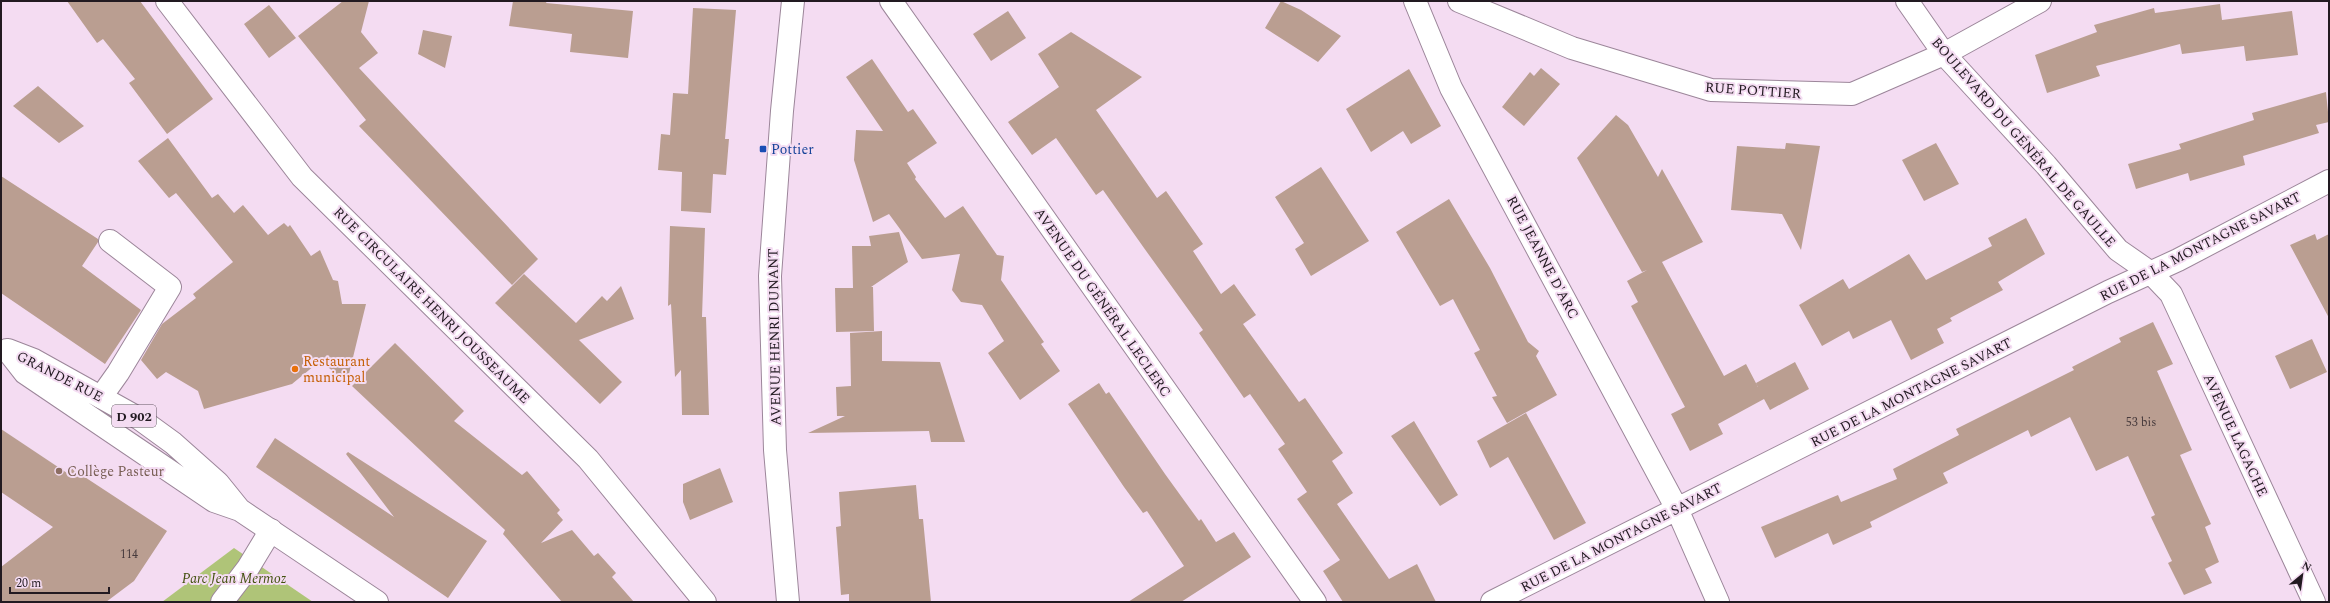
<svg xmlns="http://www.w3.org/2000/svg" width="2330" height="603" font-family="Spectral,serif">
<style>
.green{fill:#afc478}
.building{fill:#ba9e91}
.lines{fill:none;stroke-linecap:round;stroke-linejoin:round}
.minor-casing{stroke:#9c869a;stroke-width:24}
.major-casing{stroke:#9c869a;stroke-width:24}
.minor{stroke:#fff;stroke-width:22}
.major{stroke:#fff;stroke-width:22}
.transit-dot{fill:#1a4fb4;stroke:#f4dcf2;stroke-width:1.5}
.food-dot{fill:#e8710a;stroke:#f4dcf2;stroke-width:1.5}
.education-dot{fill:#8d6e63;stroke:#f4dcf2;stroke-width:1.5}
.labels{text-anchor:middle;stroke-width:4;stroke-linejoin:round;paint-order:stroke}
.number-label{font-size:12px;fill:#483b3d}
.shield{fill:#f4dcf2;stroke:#615460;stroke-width:1}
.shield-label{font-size:13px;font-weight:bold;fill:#221a21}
.street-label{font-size:14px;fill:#221a21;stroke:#f4dcf2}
.transit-label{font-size:14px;fill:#164399;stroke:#f4dcf2;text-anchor:start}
.food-label{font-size:14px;fill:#c56008;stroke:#f4dcf2;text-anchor:start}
.education-label{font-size:14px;fill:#785e54;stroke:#f4dcf2;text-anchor:start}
.park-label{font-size:14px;font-style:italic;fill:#43510f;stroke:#f4dcf2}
</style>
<rect width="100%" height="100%" fill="#f4dcf2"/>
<path class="green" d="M234,548L313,602H162Z"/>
<path class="building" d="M67,1H140L213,99L167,134L129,83L135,79L103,39L97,43Z
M343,1H369L361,32L378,53L359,68L538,259L512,285L359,126L366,120L298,36Z
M513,1H547L546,3L633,11L628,58L570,52L572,34L509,26Z
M1281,1L1301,10L1341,36L1318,62L1265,28Z
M2220,4L2222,20L2292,11L2298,55L2246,61L2244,46L2182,54L2180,44L2096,66L2100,76L2047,93L2035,55L2097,32L2094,25L2154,8L2155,13Z
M269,5L296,38L269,58L244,24Z
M693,8L736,10L725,139H729L726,175L713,174L711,213L681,211L682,172L658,170L661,134L670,135L673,93L688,94Z
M1008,11L1026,38L991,61L973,34Z
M423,30L452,36L445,68L418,54Z
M1071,32L1142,77L1096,110L1157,198L1166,191L1203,244L1193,251L1221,294L1234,284L1256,315L1243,324L1299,402L1305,398L1343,453L1332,461L1353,493L1337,504L1389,579L1417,564L1436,602H1343L1323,571L1340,560L1297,499L1307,492L1278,449L1285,444L1250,394L1244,398L1199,333L1203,330L1144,248L1103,190L1096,195L1056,138L1032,155L1008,122L1059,87L1038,54Z
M872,59L908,112L913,109L937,143L907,163L916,177L915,179L945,218L963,206L997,255L1004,256L1001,280L1044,342L1041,344L1060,371L1020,400L988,353L1004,341L982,305L961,302L952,290L960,254L922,259L889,214L873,222L854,160L856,130L883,131L846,77Z
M1541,68L1560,84L1524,126L1502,107L1530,72L1534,76Z
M1409,69L1441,126L1411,144L1403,131L1371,152L1346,109Z
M38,86L84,126L59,143L13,106Z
M2326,92L2329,122L2316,125L2319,133L2243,156L2245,165L2190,181L2188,173L2136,189L2128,164L2181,149L2179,144L2254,120L2252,113Z
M1616,115L1628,125L1658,177L1662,169L1703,242L1662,262L1724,376L1746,364L1758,387L1756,383L1795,362L1809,389L1770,410L1764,399L1718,424L1723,434L1690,451L1671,414L1685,407L1631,306L1638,302L1627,281L1647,270L1642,272L1577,158Z
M168,138L212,198L218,194L234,213L243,205L268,235L284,223L288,227L290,225L311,256L320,250L333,280L338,281L342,304H366L347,382L320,361L292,384L204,409L198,391L166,372L157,379L141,360L162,324L196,298L193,294L233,262L176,193L169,198L138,161Z
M1786,143L1820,146L1801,250L1782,214L1731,210L1737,146L1785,149Z
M1936,143L1959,184L1924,201L1902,160Z
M1321,167L1369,241L1311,276L1295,249L1304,243L1275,197Z
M1,176L98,239V242L82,266L141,310L105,364L1,293Z
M1449,199L1490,268L1528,342L1539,351L1536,356L1557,395L1507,423L1492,397L1497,396L1474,353L1480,350L1453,299L1440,306L1396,232Z
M2026,218L2045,254L1998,282L2003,290L1950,318L1952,321L1937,329L1944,343L1911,360L1891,320L1853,339L1849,331L1822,346L1799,305L1843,279L1849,289L1909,254L1926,280L1992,246L1988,238Z
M670,226L705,228L702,317H706L709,415H682L681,370L675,377L671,304L668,306Z
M899,232L908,262L871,287H873L874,331L836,332L835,288H853L852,246H871L869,236Z
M2315,234L2317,240L2329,234V318L2290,245Z
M524,274L576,323L602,296L607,301L621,286L634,319L579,340L622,382L600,404L495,303Z
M2153,322L2173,364L2157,371L2192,450L2180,455L2211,524L2205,527L2219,562L2205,569L2212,583L2184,595L2168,563L2172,561L2151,517L2155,515L2128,456L2096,471L2070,417L2031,437L2028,430L1943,473L1948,483L1870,522L1872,527L1833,545L1828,533L1775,558L1761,527L1838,495L1841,502L1897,479L1893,469L1959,435L1956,429L2074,370L2072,367L2121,342L2119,338Z
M882,331V361L940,362L965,442H931L929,431L808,433L845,416H837L836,387L851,386L850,333Z
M2312,339L2327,372L2290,389L2275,356Z
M395,343L464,411L454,421L522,475L527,471L560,510L557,513L563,520L541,543L572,530L594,556L598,553L616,573L612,577L634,602H562L503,534L505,530L352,386Z
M1099,383L1106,394L1109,392L1165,474L1199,521L1201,519L1216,542L1234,532L1251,557L1181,602H1128L1184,566L1147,511L1143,513L1124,487L1068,404Z
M1526,413L1586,523L1554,540L1508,457L1490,468L1477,441Z
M1414,421L1458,495L1440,506L1391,436Z
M1,429L67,473L71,468L167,531L134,581L106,602H1V567L53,527L1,492Z
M275,438L394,517L346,454L348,452L487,541L448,598L256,467Z
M720,468L733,502L690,520L683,502V484Z
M916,485L919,519H923L931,602H849V594L841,595L836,527L841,526L839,492Z"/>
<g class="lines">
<defs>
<path id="minor" d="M167,1L302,177L588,459L705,602
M891,1L1315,602
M1415,1L1451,88L1677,509L1718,602
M1459,1L1572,48L1711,90L1852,94L1944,54L2040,1
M1907,1L1944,54L2046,165L2118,250L2151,273L2171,294L2314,602
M101,397L118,373L170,287L110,241
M222,602L248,568L271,530
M788,602L775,450L770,276L782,111L793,1
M1492,602L2108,292L2178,260L2329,181"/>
<path id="major" d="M7,350L25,373L214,501L240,510L377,602
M8,350L34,360L140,419L173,443L218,483L239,509"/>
</defs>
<use href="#minor" class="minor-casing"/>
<use href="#major" class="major-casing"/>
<use href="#minor" class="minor"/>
<use href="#major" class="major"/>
</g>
<rect class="transit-dot" x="759" y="145" width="8" height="8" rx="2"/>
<circle class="food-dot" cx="295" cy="369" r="4"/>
<circle class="education-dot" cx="59" cy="471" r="4"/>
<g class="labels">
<g class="number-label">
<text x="2141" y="426">53 bis</text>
<text x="129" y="558">114</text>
</g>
<rect class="shield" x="112" y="405" width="44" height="22" rx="3"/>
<g class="shield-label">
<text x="134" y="421">D 902</text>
</g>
<g class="street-label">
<text transform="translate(1753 90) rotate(4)" y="5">RUE POTTIER</text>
<text transform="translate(2024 142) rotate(49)" y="5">BOULEVARD DU GÉNÉRAL DE GAULLE</text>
<text transform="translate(2200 246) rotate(-27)" y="5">RUE DE LA MONTAGNE SAVART</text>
<text transform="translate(1543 257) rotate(62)" y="5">RUE JEANNE D'ARC</text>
<text transform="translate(1103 302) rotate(55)" y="5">AVENUE DU GÉNÉRAL LECLERC</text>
<text transform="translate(432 305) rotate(45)" y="5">RUE CIRCULAIRE HENRI JOUSSEAUME</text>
<text transform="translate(774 337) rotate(-91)" y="5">AVENUE HENRI DUNANT</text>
<text transform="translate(60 376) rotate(27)" y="5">GRANDE RUE</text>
<text transform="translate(1911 392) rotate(-27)" y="5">RUE DE LA MONTAGNE SAVART</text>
<text transform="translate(2236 435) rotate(65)" y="5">AVENUE LAGACHE</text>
<text transform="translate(1621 537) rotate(-27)" y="5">RUE DE LA MONTAGNE SAVART</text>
</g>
<g class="transit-label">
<text x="771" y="154">Pottier</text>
</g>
<g class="food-label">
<text x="303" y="366">Restaurant<tspan x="303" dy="16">municipal</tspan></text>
</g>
<g class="education-label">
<text x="67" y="476">Collège Pasteur</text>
</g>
<g class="park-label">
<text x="234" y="583">Parc Jean Mermoz</text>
</g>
</g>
<rect width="2330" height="603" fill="none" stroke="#221a21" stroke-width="4"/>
<g transform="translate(2302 575) rotate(29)" stroke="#f4dcf2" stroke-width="3" paint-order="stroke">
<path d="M0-3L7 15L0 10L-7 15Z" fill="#221a21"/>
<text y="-6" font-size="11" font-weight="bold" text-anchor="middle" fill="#221a21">N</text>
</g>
<path d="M10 587v6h99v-6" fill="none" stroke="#221a21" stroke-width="2"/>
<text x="16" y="587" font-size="12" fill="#221a21" stroke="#f4dcf2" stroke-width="3" paint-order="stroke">20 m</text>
</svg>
